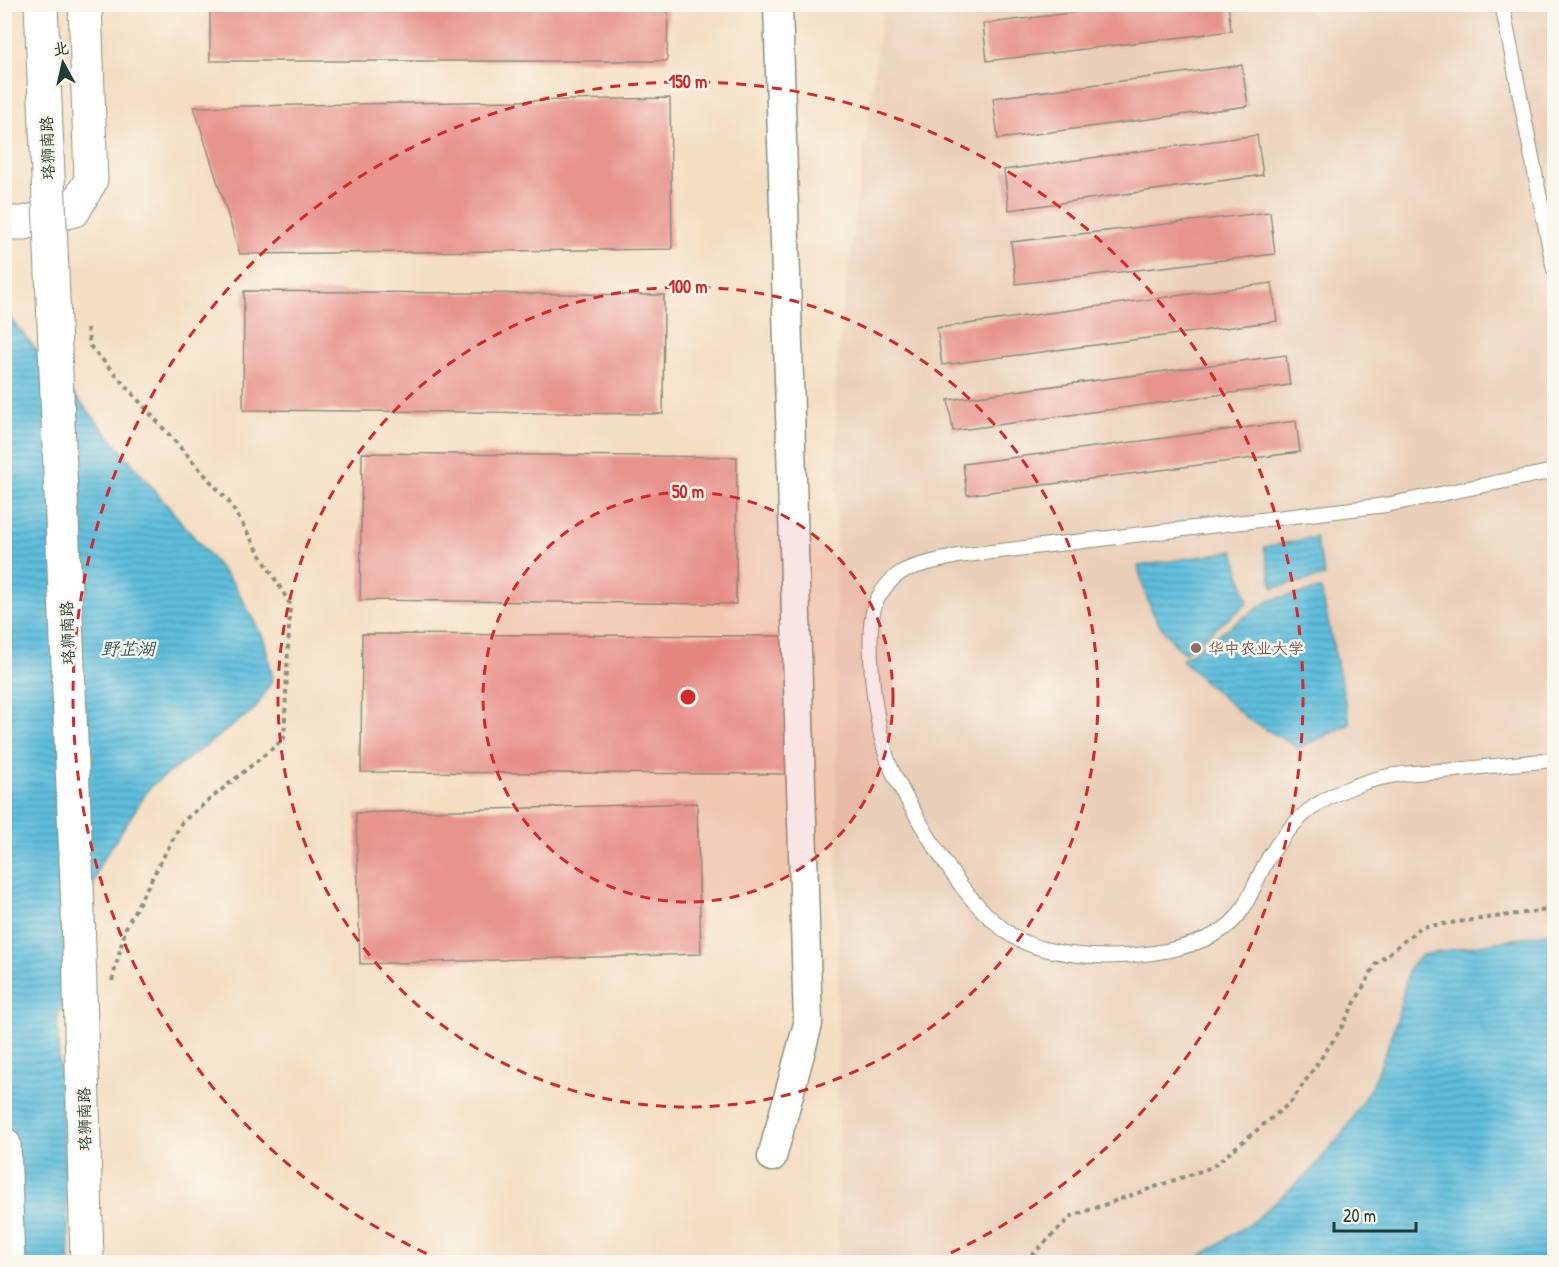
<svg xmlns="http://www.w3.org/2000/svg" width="1559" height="1267" font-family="'Patrick Hand','LXGW WenKai TC',sans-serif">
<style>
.built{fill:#eacfb8}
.water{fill:url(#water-rules);stroke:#3e7e88;stroke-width:1.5}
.building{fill:#e7948d}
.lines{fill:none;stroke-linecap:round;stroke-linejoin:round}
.service-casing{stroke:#8a8e7b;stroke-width:16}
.minor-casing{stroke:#8a8e7b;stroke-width:31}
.primary-casing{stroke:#8a8e7b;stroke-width:35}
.trunk-casing{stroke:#8a8e7b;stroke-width:35}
.path{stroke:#8a8e7b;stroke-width:4;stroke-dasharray:4.5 4.5;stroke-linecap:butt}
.service{stroke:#fff;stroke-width:14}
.minor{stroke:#fff;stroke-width:28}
.primary{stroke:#fff;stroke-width:33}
.trunk{stroke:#fff;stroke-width:33}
.trunk-bridge-casing{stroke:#8a8e7b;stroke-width:35;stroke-linecap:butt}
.trunk-bridge{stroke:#fff;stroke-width:33}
.ring{fill:none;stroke:#d62828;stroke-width:3;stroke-dasharray:10 8}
.education-dot{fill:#8d6e63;stroke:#fbf7ec;stroke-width:2}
.labels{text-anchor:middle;stroke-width:5;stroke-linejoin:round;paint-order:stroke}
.street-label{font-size:16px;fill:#1f3d34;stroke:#fbf7ec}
.education-label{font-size:16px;fill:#785e54;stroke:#fbf7ec;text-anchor:start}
.water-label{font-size:18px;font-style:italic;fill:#2f5d5e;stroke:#fbf7ec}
.centre{fill:#d62828;stroke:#fbf7ec;stroke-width:3}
.ring-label{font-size:18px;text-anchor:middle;font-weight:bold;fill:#d62828;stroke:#fbf7ec;stroke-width:5;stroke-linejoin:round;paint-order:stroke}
</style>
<defs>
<pattern id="water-rules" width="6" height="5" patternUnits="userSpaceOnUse" patternTransform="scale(1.5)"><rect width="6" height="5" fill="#5ebedd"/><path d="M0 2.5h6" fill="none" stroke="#4d9cb4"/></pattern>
</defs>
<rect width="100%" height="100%" fill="#fbf7ec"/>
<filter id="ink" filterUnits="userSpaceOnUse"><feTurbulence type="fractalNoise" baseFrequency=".0167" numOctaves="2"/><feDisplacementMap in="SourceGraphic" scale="12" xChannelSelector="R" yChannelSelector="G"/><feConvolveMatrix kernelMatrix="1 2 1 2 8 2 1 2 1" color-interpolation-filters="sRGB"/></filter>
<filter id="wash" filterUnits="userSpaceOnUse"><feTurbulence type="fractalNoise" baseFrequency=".008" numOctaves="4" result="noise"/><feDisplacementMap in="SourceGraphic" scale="24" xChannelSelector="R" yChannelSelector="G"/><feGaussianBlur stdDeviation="1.35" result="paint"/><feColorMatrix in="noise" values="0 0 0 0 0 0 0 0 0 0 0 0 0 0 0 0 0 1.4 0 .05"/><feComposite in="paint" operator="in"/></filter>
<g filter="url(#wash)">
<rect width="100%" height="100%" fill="#f4dec2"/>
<path class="built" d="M883,5H1554V932L1422,955L1409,968L1397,1020L1376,1078L1348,1126L1311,1171L1255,1220L1191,1262H838L836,364Z"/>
<path class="water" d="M4,311L235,586L264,639L273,679L255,709L150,787L99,866L57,1022L70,1262H5Z
M1315,537L1325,576L1273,588L1264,547Z
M1234,551L1248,603L1184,653C1157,629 1145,601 1138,566Z
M1321,589L1350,724L1299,748L1249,720L1206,683L1182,659L1270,600Z
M1554,932V1262H1191L1255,1220L1311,1171L1348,1126L1376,1078L1397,1020L1409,968L1422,955Z"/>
<g id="blocks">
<path class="building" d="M210,4H668L667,61H210Z
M1139,4H1228L1231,31L987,61L983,24Z
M1242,65L1248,106L998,139L993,98Z
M670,98L672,249L240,254L194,107Z
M1257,135L1263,175L1009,210L1004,170Z
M1270,212L1275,254L1016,284L1011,242Z
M1272,283L1277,321L942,365L937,328Z
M244,291L664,295L663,414L243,410Z
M1286,355L1290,385L953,431L948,400Z
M1296,421L1300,452L967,495L963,464Z
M362,453L737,457L736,604L360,600Z
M362,634L790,636L789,774L361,772Z
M697,803L701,954L360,964L356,813Z"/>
</g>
</g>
<g filter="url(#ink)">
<use href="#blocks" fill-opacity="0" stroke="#8a8e7b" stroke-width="1.5"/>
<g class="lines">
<defs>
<path id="service" d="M1502,4L1554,270
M1554,471L1386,505L958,556C943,560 912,565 900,573C893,578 885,587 881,593C869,608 870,639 871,658C872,689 878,731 888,761C898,786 913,810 927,834C950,872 973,908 1011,935C1030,948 1055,952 1079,955C1124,960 1216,953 1242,910C1254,891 1260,869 1273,851C1285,833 1300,815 1318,804C1338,791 1367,780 1390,776C1411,772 1434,772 1456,770C1489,766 1522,763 1554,760"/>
<path id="minor" d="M772,1157L808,1024L778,4"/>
<path id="primary" d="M4,223H24L74,210L91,180L85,4"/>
<path id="trunk" d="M4,1144L8,1262"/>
</defs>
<use href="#service" class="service-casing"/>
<use href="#minor" class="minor-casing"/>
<use href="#primary" class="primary-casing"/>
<use href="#trunk" class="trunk-casing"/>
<path class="path" d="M87,328L90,346L229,502L290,604L284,739L182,822L126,927L112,981
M1025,1262L1072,1216L1212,1167L1291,1102L1339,1032L1375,965L1421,927L1554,909"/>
<use href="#service" class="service"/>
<use href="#minor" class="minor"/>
<use href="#primary" class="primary"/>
<use href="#trunk" class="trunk"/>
<defs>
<path id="trunk-bridge" d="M41,4L78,911L87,1262"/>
</defs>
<use href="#trunk-bridge" class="trunk-bridge-casing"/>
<use href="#trunk-bridge" class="trunk-bridge"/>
</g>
</g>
<circle cx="688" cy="697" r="205" fill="#d62828" fill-opacity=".12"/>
<g class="ring">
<circle cx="688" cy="697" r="205"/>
<circle cx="688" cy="697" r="410"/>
<path d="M443 1261A615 615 0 1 1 933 1261"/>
</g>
<circle class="education-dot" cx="1196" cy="648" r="6"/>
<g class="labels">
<g class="street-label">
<text transform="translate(47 148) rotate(-92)" y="6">珞狮南路</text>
<text transform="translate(67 633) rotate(-92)" y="6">珞狮南路</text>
<text transform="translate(84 1119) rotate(-91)" y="6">珞狮南路</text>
</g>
<g class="education-label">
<text x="1208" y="654">华中农业大学</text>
</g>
<g class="water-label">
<text x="128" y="655">野芷湖</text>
</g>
</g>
<circle cx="688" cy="697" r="9" class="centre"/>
<g class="ring-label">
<text x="688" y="88">150 m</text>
<text x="688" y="293">100 m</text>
<text x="688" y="498">50 m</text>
</g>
<rect width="1559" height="1267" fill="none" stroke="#fbf7ec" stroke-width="24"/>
<g transform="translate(63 63) rotate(352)" stroke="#fbf7ec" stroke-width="4.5" paint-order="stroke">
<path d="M0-4.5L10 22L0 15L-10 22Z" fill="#1f3d34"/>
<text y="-9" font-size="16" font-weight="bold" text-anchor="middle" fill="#1f3d34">北</text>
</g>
<path d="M1334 1222v9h82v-9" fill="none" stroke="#1f3d34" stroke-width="3"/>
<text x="1343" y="1222" font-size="18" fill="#1f3d34" stroke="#fbf7ec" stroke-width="4.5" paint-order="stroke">20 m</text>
</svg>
